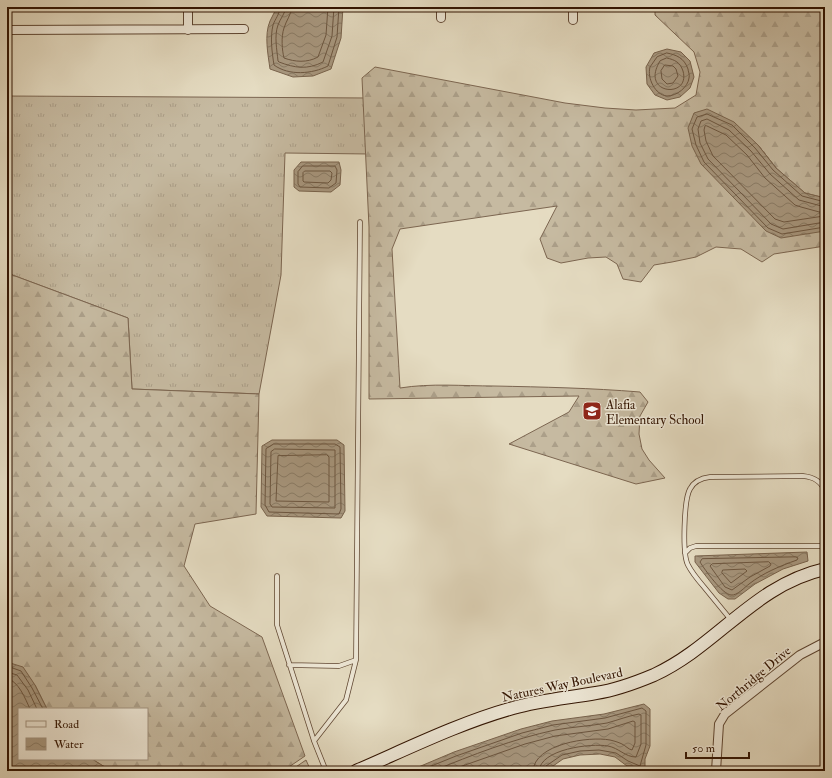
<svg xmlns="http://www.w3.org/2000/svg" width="832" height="778" font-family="'IM FELL Double Pica',serif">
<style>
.grass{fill:url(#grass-tufts);stroke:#7c6651}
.forest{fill:url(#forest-firs);stroke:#7c6651}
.wetland{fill:url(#wetland-marsh);stroke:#7c6651}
.water{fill:url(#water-waves);stroke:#78634d}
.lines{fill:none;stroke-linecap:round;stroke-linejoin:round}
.shore{stroke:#6c5640;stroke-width:1}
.lane-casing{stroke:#5e4531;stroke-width:5.5}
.street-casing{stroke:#5e4531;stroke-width:10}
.secondary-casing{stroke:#311301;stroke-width:14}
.lane{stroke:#eee8d7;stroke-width:4}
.street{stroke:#eee8d7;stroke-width:8}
.secondary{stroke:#eee8d7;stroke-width:12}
.labels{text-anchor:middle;stroke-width:3;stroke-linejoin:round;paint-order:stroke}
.poi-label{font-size:13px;fill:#311301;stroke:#eee8d7;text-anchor:start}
.street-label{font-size:13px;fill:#311301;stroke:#eee8d7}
</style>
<defs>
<pattern id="grass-tufts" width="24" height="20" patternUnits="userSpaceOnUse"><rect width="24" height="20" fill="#c6baa1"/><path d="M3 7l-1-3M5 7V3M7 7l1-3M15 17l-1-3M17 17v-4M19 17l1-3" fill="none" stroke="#ab9f89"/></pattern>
<pattern id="forest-firs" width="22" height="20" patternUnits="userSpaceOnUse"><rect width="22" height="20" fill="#c6baa1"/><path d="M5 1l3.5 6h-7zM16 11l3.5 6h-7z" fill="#ab9f89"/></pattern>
<pattern id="wetland-marsh" width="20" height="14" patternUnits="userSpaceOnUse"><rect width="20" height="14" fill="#c6baa1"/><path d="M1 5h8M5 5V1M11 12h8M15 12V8" fill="none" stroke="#ab9f89"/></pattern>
<pattern id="water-waves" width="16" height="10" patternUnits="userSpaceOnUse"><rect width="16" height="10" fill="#a89880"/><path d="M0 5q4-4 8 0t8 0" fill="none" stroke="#897b66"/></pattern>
</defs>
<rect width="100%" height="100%" fill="#e5dcc2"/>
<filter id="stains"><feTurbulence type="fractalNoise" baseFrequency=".005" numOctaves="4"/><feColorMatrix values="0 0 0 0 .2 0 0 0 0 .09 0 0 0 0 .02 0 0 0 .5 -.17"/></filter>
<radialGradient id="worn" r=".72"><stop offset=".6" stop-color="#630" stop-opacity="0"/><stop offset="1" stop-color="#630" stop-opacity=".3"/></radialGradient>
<path class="grass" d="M7,96L370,98V154L285,153L281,275L259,394L132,389L128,318L7,273Z"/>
<path class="forest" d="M655,7H825V198L805,193L776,168L758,145L825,230V246L774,254L762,262L741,249L716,247L696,257L672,262L654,265L641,282L623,279L617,264L606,257L588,258L561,263L547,258L540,239L557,206L400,229L392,249L400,388C431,383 463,386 494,386C543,387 591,388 640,392L648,402L640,416L639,434L642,449L649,460L665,478L636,484L509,444L569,412L579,396L369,399V227L362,78L375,67L565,103L605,108L636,110L675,108L696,95L700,72L694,52L655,15Z
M7,273L128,318L132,389L259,394L256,514L195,524L184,566L210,606L262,637L305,756L283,771H109L108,769L92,759H147V709H47L35,685L7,662Z"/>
<path class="wetland" d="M306,760L310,769L308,771H290Z"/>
<path class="water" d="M277,7H343L341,38L331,69L313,76L293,77L270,69C268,54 264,35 270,21C272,16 275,12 277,7Z
M667,49L681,52L690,61L694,77L690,88L680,97L667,100L655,95L647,84L646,67L654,53Z
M707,109L734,122L758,145L776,168L805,193L825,198V231L781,238L766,231L701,164L692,146L688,128L694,113Z
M301,162H339L341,170L340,185L331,192L299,191L294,187V170Z
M272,440H337L344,445L345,511L341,518L267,516L261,507L262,446Z
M807,552L808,561L783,569L755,584L735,599H728L719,593L695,562V556Z
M7,662L23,667L35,685L47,709H19V759H92L108,769L109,771H7Z
M644,704L650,709V746L645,759V769L643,771H639L632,766H627L615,757L600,754L580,755L563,759L546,771H409L454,752L521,729L552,721L604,714Z"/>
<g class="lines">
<path class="shore" d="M280,7C280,14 275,19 273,25C270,38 272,52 274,65C289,76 312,74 328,66L337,37L339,7
M286,7C285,14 280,19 278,25C274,36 277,50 278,61L279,62C295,68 307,70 323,62L332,36L334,7
M292,7C291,15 286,21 284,28C281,37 282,50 284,58C295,62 307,63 318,57L326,35L328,7
M667,53C677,55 684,58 688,69C688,71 690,75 689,78C688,87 677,96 667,96C655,95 647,78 650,67C652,64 655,60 657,57Z
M667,58C675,60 680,62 683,71C691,99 639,95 660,61Z
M665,65L673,66L676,69L678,76L673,83L667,84L662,79L661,71Z
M707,126L726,135L747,155L765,178L795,205L801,207L823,213L824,216L784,222L775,219L713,156L706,141L704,130L705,126Z
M303,166H335L337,170L336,183L329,188L300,187L298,184V172Z
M305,171H330L332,173L331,180L328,183L304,182L303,181V173Z
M825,202L802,196L773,170L755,148L732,125L707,114L697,117L692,129L696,145L704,162L768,228L782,234L825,227
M825,207L799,200L770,174L751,151L729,130L707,119L701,121L698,129L700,143L708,159L771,224L783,229L825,222
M274,444H335L340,447L341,509L339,514L269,512L265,505L266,449Z
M275,449L335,450V508L272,507L270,504L271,452Z
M327,455L329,457V502L276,501L278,456Z
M796,557L798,558L797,560C780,566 763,573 749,584C745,587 737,596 731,595C722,594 705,570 700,562L702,559Z
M769,562L771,564L770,566L750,577L732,590L725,587L710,566L712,564Z
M723,570L745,569L747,571L731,583L722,573Z
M7,666L21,671L32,688L43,709
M7,672L17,675L28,690L37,709
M7,678C19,682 25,698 30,709
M419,771L456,756L522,733L553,725L605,718L642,708L646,711V745L640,766L628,761L616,753L599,750L580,751L562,755L546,766L544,771
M433,771C472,755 513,739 555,730C572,727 590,726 607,723C618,720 628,716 639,714L641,715V744L636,757C625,757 619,748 608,746C591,743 540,749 539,771
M448,771L525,744L555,736L608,729L633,721L635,722V743L632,750C628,749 626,746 622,744C618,742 614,741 610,740C589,736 534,744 533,771"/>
<defs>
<path id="lane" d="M685,553L690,548L696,546H825
M277,576V625L314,741L326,771
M731,620C722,609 713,598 704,587C698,580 692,573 688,565C682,554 684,499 690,489C694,481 702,478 710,477L803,476C814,477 821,481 825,491
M289,665L339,666L356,660
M314,741L346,700L356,660L360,222"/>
<path id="street" d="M441,7V18
M573,7V20
M7,30L244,29
M188,30V7
M716,771L719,724L725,714L800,655L825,642"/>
<path id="secondary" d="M356,771C407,749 459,723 513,708C541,700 568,698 596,693C616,690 635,683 654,675C717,646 754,585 825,569"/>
</defs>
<use href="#lane" class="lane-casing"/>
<use href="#street" class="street-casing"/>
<use href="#secondary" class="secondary-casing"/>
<use href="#lane" class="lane"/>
<use href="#street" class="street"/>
<use href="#secondary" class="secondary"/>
</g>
<defs>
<symbol id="school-square" viewBox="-11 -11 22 22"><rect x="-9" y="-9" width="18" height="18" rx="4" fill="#8f2418" stroke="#eee8d7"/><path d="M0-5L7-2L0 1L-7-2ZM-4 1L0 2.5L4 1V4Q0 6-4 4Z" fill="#fff"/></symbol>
</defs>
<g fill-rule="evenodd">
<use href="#school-square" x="581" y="400" width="22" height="22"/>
</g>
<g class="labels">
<g class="poi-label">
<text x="606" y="409">Alafia<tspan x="606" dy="15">Elementary School</tspan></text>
</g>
<g class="street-label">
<text transform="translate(753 678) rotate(-40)" y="5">Northridge Drive</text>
<text transform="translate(562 684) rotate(-12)" y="5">Natures Way Boulevard</text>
</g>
</g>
<rect width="832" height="778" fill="none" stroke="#e5dcc2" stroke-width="24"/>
<rect x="8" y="8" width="816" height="762" fill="none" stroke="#311301" stroke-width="2"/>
<rect x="12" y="12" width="808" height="754" fill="none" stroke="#311301"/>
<rect x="18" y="708" width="130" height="52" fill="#eee8d7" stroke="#a29381"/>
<rect x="26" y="721" width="20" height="6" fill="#eee8d7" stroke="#a29381"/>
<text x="54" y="728" font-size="12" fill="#311301">Road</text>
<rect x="26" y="738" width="20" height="12" fill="url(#water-waves)" stroke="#a29381"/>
<text x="54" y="748" font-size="12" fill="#311301">Water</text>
<path d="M686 752v6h63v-6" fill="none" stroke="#311301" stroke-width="2"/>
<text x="692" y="752" font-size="12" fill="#311301" stroke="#eee8d7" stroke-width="3" paint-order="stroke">50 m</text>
<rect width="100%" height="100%" filter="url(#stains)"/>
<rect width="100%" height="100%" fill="url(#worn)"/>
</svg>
